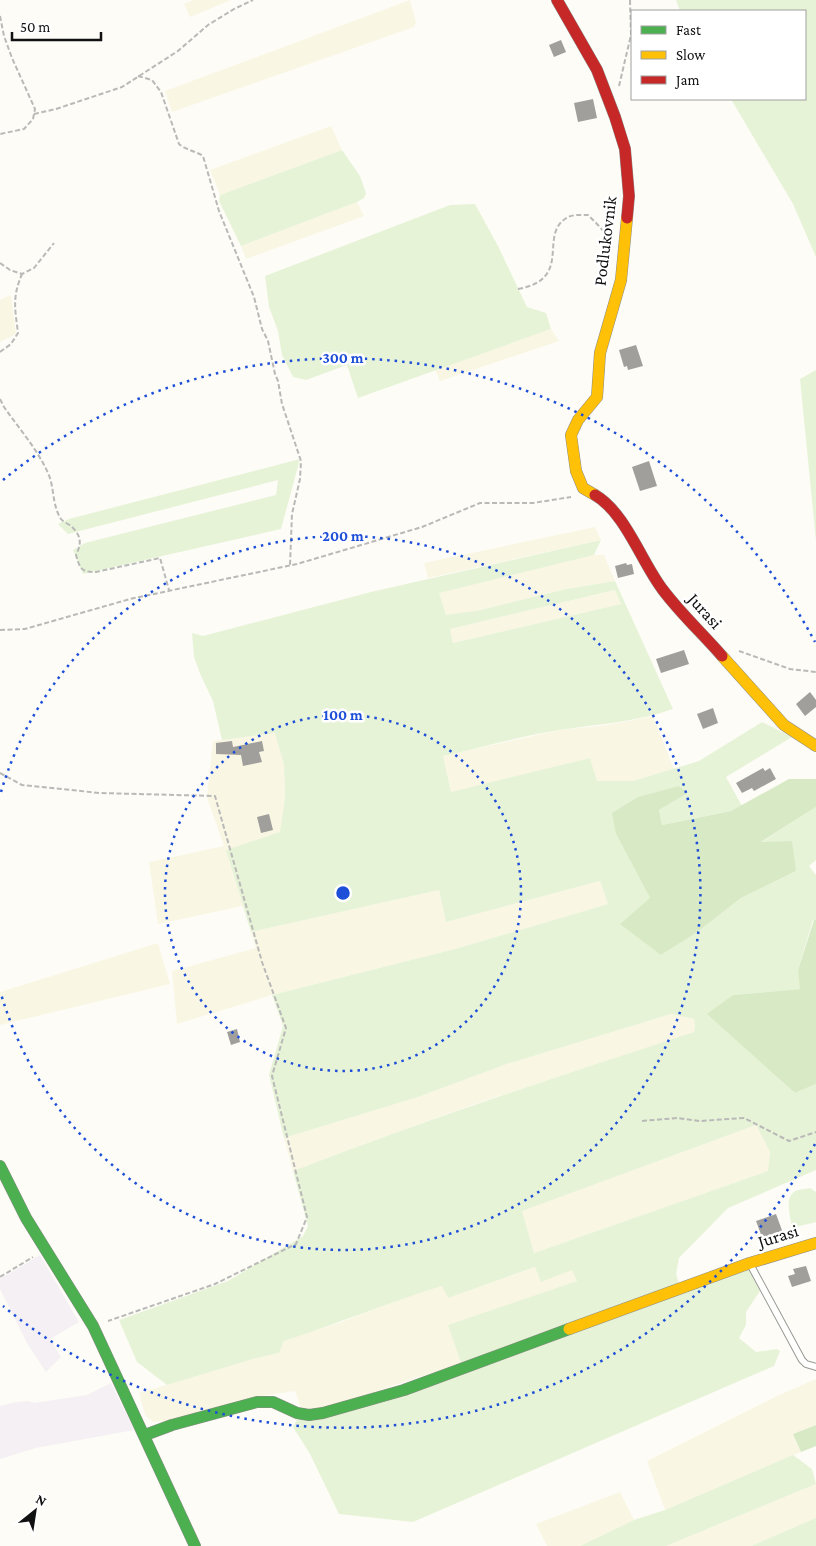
<svg xmlns="http://www.w3.org/2000/svg" width="816" height="1546" font-family="'Crimson Pro',serif">
<style>
.industrial{fill:#f5f0f3}
.farmland{fill:#f9f7e4}
.green{fill:#e7f3d7;fill-rule:evenodd}
.forest{fill:#d8eac5}
.building{fill:#a19f9c}
.lines{fill:none;stroke-linecap:round;stroke-linejoin:round}
.lane-casing{stroke:#979795;stroke-width:8}
.fast-casing{stroke:#8e8d8b;stroke-width:12}
.slow-casing{stroke:#8e8d8b;stroke-width:12}
.jam-casing{stroke:#8e8d8b;stroke-width:12}
.path{stroke:#b9b9b8;stroke-width:2;stroke-dasharray:5 2.5;stroke-linecap:butt}
.lane{stroke:#fffffe;stroke-width:6}
.fast{stroke:#4caf50;stroke-width:11}
.slow{stroke:#ffc107;stroke-width:11}
.jam{stroke:#c62828;stroke-width:11}
.ring{fill:none;stroke:#1d4ed8;stroke-width:2.5;stroke-dasharray:2.5 5}
.labels{text-anchor:middle;stroke-width:5;stroke-linejoin:round;paint-order:stroke}
.street-label{font-size:18px;fill:#111;stroke:#fff}
.centre{fill:#1d4ed8;stroke:#fff;stroke-width:2.5}
.ring-label{font-size:15px;text-anchor:middle;font-weight:bold;fill:#1d4ed8;stroke:#fff;stroke-width:5;stroke-linejoin:round;paint-order:stroke}
</style>
<rect width="100%" height="100%" fill="#fdfcf7"/>
<path class="industrial" d="M40,1255L79,1322L50,1339L61,1357L46,1372L27,1343L0,1289V1279Z
M111,1383L134,1430L36,1448L0,1459V1406L16,1402L29,1401L34,1403L87,1395Z"/>
<path class="farmland" d="M193,0H231L190,17L184,4Z
M410,0L416,22L414,27L172,112L165,91Z
M331,126L342,150L220,195L210,170Z
M357,202L364,216L246,259L241,246Z
M11,295L16,334L0,342V300Z
M551,329L559,341L440,381L435,369Z
M595,527L601,540L428,578L424,563Z
M589,555H604L615,581L566,589L476,611L446,616L438,593Z
M616,590L621,604L453,643L450,629Z
M653,716L674,769L633,781H597L590,758L451,793L443,756L559,730L607,725Z
M276,733L284,765L285,798L281,833L226,850L243,906L158,924L149,862L224,846L207,798L213,741Z
M600,881L608,904L455,949L272,995L177,1024L172,971L256,948L251,932L439,890L446,922Z
M158,943L170,984L0,1025V992Z
M671,1014L694,1019L695,1024L694,1032L475,1104L356,1147L293,1171L284,1138L418,1097L507,1064Z
M756,1125L770,1152L769,1171L534,1253L521,1211Z
M536,1267L572,1270L578,1281L449,1325L461,1363L317,1411L301,1408L295,1391L262,1396L171,1421L153,1422L145,1415L139,1393L253,1359L279,1353L284,1341L344,1321L411,1295L443,1286L448,1298Z
M816,1379V1425L793,1434L801,1452L665,1510L647,1461L777,1396Z
M816,1484V1518L751,1546H666Z
M620,1492L634,1520L580,1546H547L536,1524Z"/>
<path class="green" d="M676,0H816V257L793,204L731,99H805V11H680Z
M342,150L360,176L366,193L364,198L357,202L241,246L219,201L220,195Z
M475,204L498,246L527,307L546,313L551,329L358,398L347,365L306,380L293,377L282,355L278,331L269,307L265,276L450,205Z
M816,370V541L800,379Z
M300,459L281,529L83,574L73,550L85,543L276,495L278,480L68,534L58,524L69,519Z
M601,540L594,555L439,593L446,615L476,611L566,589L615,581L673,709C636,722 598,724 559,730C520,736 482,748 443,756L451,792L590,758L597,781H633L699,761L762,722L792,737L726,777L742,806L731,811L662,825L659,810L688,793L679,786L616,834L650,898L661,955L696,933L741,898L796,871L760,843L816,807V860L809,866L816,875V920H813L798,970L801,989L733,995L766,1066L795,1093L816,1084V1170L728,1208L679,1258L676,1274L679,1284L461,1363L448,1325L577,1281L572,1270L541,1282L535,1267L448,1298L442,1286C389,1302 337,1324 284,1341L279,1353L253,1359L167,1385L137,1362L119,1320L228,1281L303,1236L308,1226L293,1171C425,1120 559,1076 694,1032L695,1024L694,1019L671,1014L507,1064L418,1097L284,1138L269,1075L283,1026L272,995L455,949L608,904L600,881L446,922L439,890L251,932L226,850L280,832L285,798L284,765L275,733L222,740L213,701L201,676L194,657L192,633L203,636L371,592ZM615,590L621,604L453,643L450,629ZM756,1125L770,1152L768,1171L534,1253L522,1211Z
M810,1188L816,1192V1222L792,1228C791,1218 784,1199 794,1192C798,1189 805,1189 810,1188Z
M749,1269L760,1291L746,1312V1325L739,1338L756,1352L777,1349L780,1351L774,1366L413,1522L339,1514L310,1454L293,1427L297,1420Z
M793,1455L812,1469L816,1484L666,1546H580L634,1520L665,1510Z
M816,1518V1546H751Z"/>
<path class="forest" d="M789,779H816V807L761,842L792,841L796,871L741,898L696,933L661,955L620,924L650,898L616,834L612,813L638,797L679,786L688,793L659,810L662,825L731,811Z
M814,920H816V1084L795,1093L707,1014L733,995L800,989L798,970Z
M816,1425V1446L801,1452L793,1434Z"/>
<path class="building" d="M561,40L566,52L554,57L549,45Z
M593,99L597,118L578,122L574,103Z
M636,345L643,366L628,370L627,366L624,367L619,350Z
M649,461L657,486L640,491L632,467Z
M626,563L627,565L632,564L634,574L618,578L615,566Z
M684,650L689,664L661,673L656,659Z
M810,692L816,700V707L805,716L796,704Z
M713,708L718,723L703,729L697,714Z
M232,741L233,747L262,741L264,751L259,752L262,762L243,766L241,755L216,754V743Z
M763,768L765,771L770,768L776,779L754,791L752,788L742,793L736,783Z
M269,814L273,830L261,833L257,817Z
M237,1029L240,1042L231,1045L227,1032Z
M776,1214L783,1233L763,1240L756,1221Z
M806,1266L811,1281L792,1287L788,1276L795,1274L793,1269Z"/>
<g class="lines">
<defs>
<path id="lane" d="M750,1264L802,1360L806,1364L816,1367"/>
<path id="fast" d="M0,1166L26,1218L93,1326L195,1546
M145,1435L172,1425L257,1402H273L297,1413L309,1415L323,1413L404,1390L569,1329"/>
<path id="slow" d="M595,495L583,488L576,471L571,435L578,420L597,397L600,353L621,280L627,218
M722,656L784,725L816,746
M569,1329L750,1263L816,1243"/>
<path id="jam" d="M557,0L597,70L615,117L625,149L629,196L627,218
M595,495C625,512 642,563 663,590C681,614 703,634 722,656"/>
</defs>
<use href="#lane" class="lane-casing"/>
<use href="#fast" class="fast-casing"/>
<use href="#slow" class="slow-casing"/>
<use href="#jam" class="jam-casing"/>
<path class="path" d="M0,16L4,36L12,58L35,109L33,119L24,129L0,134
M138,76L152,80L161,92L179,144C186,150 195,151 203,156L219,211L254,297L262,329L268,341L275,374L278,381L282,404L301,461L300,479L292,514L290,565
M619,86L631,35L630,0
M34,114L56,109L122,87L178,51L208,25L234,9L253,0
M0,263L10,270L22,274L34,268L54,243
M518,289C573,279 539,237 565,219C571,214 580,215 588,215C596,223 605,231 610,242
M0,352L11,344L18,333C15,308 12,298 22,274
M0,399L4,407C20,430 40,452 50,478C54,491 53,507 61,519C64,523 70,524 73,528C82,537 81,545 76,555C80,569 81,572 96,572L160,558L169,590
M0,630L25,629L130,599L297,564L422,527L480,503H533L571,497
M739,651L790,669L816,672
M0,773L22,785L100,793L215,796L262,962L286,1028L272,1076L307,1217L296,1244L215,1284L108,1321
M642,1121L677,1118L700,1121L744,1118L789,1141L816,1132
M0,1277L33,1257"/>
<use href="#lane" class="lane"/>
<use href="#fast" class="fast"/>
<use href="#slow" class="slow"/>
<use href="#jam" class="jam"/>
</g>
<g class="ring">
<circle cx="343" cy="893" r="178"/>
<path d="M1 792A357 357 0 1 1 1 994"/>
<path d="M815 1144A535 535 0 0 1 3 1306M3 480A535 535 0 0 1 815 642"/>
</g>
<g class="labels">
<g class="street-label">
<text transform="translate(605 241) rotate(-83)" y="6">Podlukovnik</text>
<text transform="translate(705 611) rotate(48)" y="6">Jurasi</text>
<text transform="translate(778 1236) rotate(-17)" y="6">Jurasi</text>
</g>
</g>
<circle cx="343" cy="893" r="8" class="centre"/>
<g class="ring-label">
<text x="343" y="363">300 m</text>
<text x="343" y="541">200 m</text>
<text x="343" y="720">100 m</text>
</g>
<rect x="631" y="10" width="175" height="90" fill="#ffffff" stroke="#a0a0a0"/>
<rect x="641" y="26" width="25" height="8" fill="#4caf50" stroke="#a0a0a0"/>
<text x="676" y="35" font-size="15" fill="#111111">Fast</text>
<rect x="641" y="51" width="25" height="8" fill="#ffc107" stroke="#a0a0a0"/>
<text x="676" y="60" font-size="15" fill="#111111">Slow</text>
<rect x="641" y="76" width="25" height="8" fill="#c62828" stroke="#a0a0a0"/>
<text x="676" y="85" font-size="15" fill="#111111">Jam</text>
<g transform="translate(35 1511) rotate(30)" stroke="#ffffff" stroke-width="4" paint-order="stroke">
<path d="M0-4L9 19L0 12L-9 19Z" fill="#111111"/>
<text y="-8" font-size="14" font-weight="bold" text-anchor="middle" fill="#111111">N</text>
</g>
<path d="M12 32v8h89v-8" fill="none" stroke="#111111" stroke-width="2.5"/>
<text x="20" y="32" font-size="15" fill="#111111" stroke="#ffffff" stroke-width="4" paint-order="stroke">50 m</text>
</svg>
